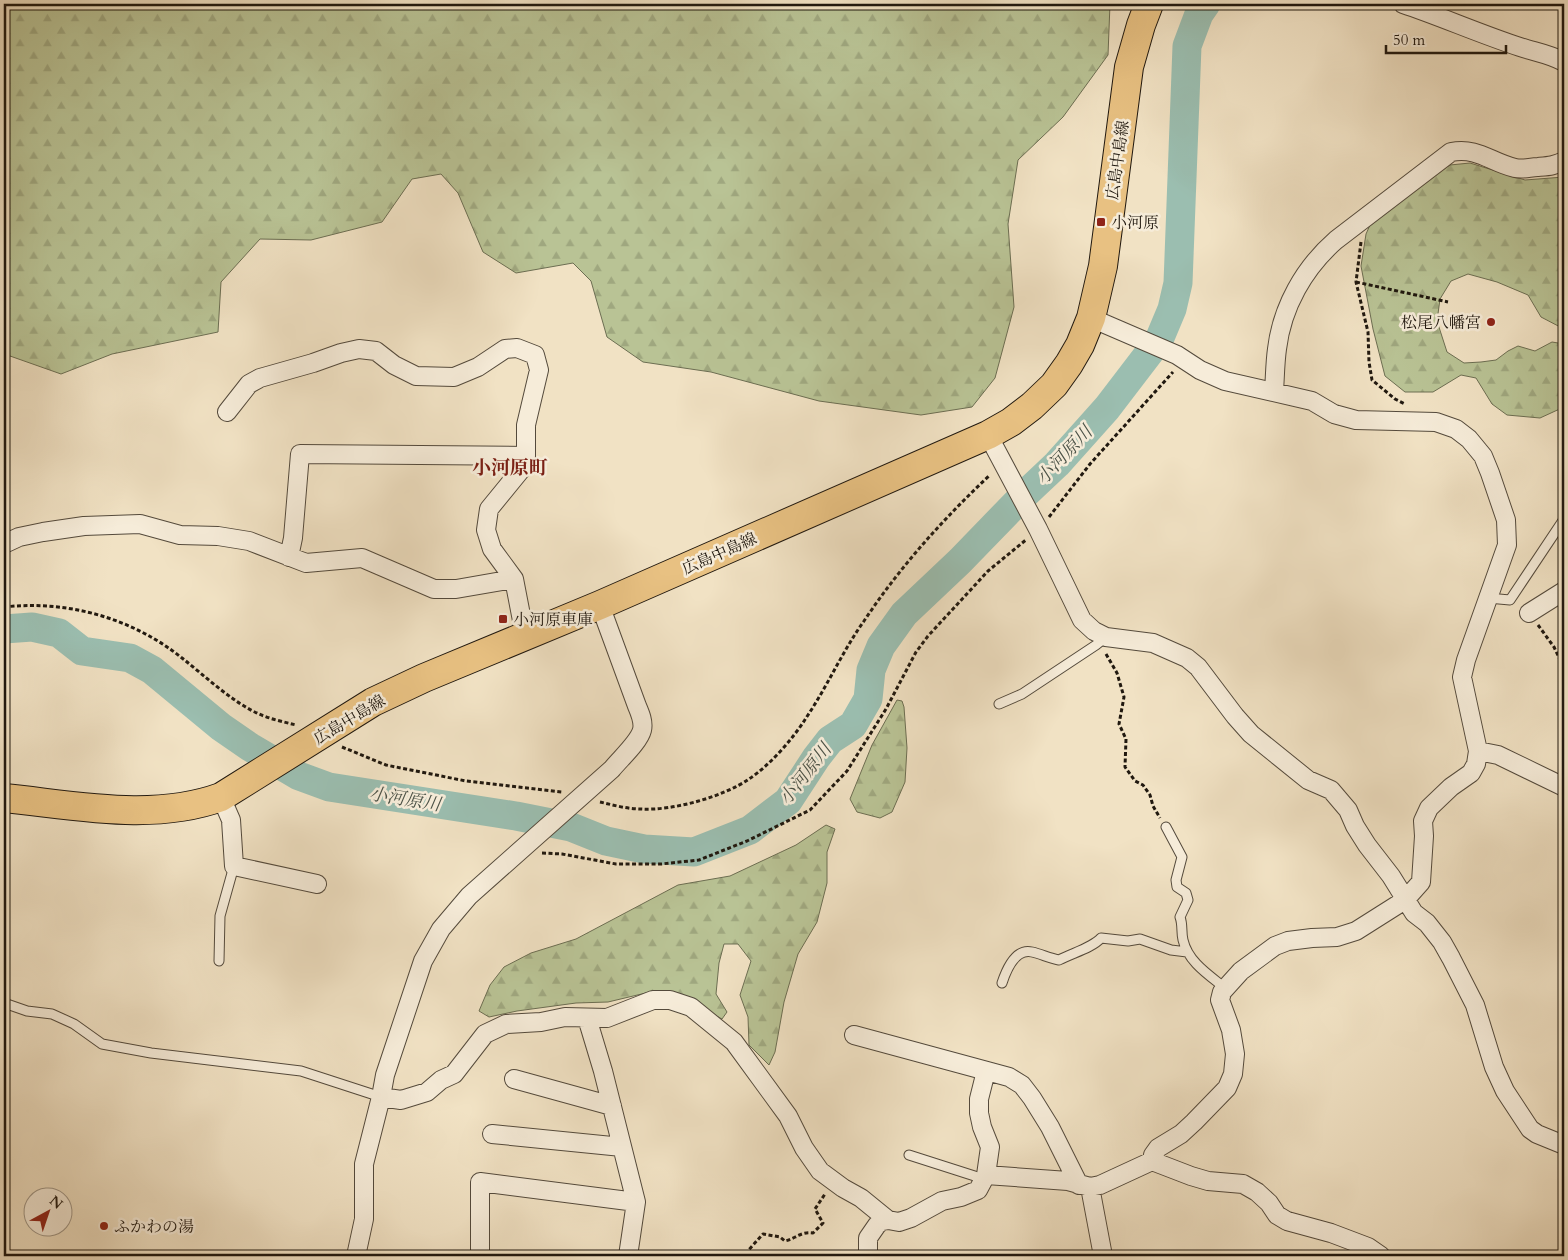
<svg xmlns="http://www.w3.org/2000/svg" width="1568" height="1260" font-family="Cardo,'Noto Serif JP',serif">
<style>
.forest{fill:url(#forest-firs);stroke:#6c6e52}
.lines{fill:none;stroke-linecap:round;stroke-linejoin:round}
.river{stroke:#9bbeb0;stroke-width:29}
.lane-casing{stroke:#544a3c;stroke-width:11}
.street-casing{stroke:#544a3c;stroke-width:20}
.primary-casing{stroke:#20180f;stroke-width:30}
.path{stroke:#20180f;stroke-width:3;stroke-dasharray:4 2.5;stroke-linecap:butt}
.lane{stroke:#f6ecd9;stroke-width:9}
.street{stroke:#f6ecd9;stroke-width:18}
.primary{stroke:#e8c182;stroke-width:28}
.poi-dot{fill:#8f2418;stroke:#f6ecd9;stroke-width:2}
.labels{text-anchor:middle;stroke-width:5;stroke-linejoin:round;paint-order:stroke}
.street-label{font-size:16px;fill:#20180f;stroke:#f6ecd9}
.poi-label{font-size:16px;fill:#20180f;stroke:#f6ecd9;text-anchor:start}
.water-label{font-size:18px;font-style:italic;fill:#4b5247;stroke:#f6ecd9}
.quarter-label{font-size:19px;font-weight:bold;fill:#7a1f14;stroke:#f6ecd9}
</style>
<defs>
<pattern id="forest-firs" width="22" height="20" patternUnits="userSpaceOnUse" patternTransform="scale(1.25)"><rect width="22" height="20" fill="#b9c395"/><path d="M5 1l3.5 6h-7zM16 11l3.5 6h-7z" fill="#9fa77f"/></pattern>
</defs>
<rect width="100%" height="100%" fill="#f1e2c4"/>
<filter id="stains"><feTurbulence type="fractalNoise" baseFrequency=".004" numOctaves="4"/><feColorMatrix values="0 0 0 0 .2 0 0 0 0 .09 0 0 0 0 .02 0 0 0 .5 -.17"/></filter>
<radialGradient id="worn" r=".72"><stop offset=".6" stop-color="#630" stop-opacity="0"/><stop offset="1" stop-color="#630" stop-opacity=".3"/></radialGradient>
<path class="forest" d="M4,4H1110L1108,55L1063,117L1018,160L1008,224L1014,307L995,378L972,407L921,415L819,401L711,372L643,362L607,337L591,281L573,263L516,273L483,252L458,193L441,174L412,179L382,222L311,240L260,239L221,282L218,332L112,354L61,374L10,356L4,359Z
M1470,163L1525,180L1564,177V329L1541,317L1528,295L1497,282L1468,274L1451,281L1440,299L1437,321L1447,352L1464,363L1481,362L1496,360L1508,351L1518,346L1535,351L1552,342L1564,344V407L1540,418L1507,415L1492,404L1476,378L1461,375L1433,392H1405L1385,376L1373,329L1361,266L1366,234L1374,216L1420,183L1450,165Z
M897,700L902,701L904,707L907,748L905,782L892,812L880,818L857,812L850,799L872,745Z
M826,825L835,829L827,852V883L817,922L798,954L784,1002L775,1052L769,1065L749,1045L748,1017L740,995L751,961L738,944H724L719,963L716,994L727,1012L722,1019L683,998L650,992L608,1002L576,1003L517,1011L489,1017L479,1011L490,985L504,967L531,953L576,939L678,885L730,876L796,845Z"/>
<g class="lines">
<path class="river" d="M4,629L32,627L59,633L82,651L130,658L152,670L221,727L250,747L299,776L329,787L516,816L571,827L606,841L644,849L694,852L750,830L788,801L816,758L830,740L853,725L868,699L871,670L881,646L904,614L960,561L1023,496L1057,464L1107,408L1159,340L1172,309L1178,283L1187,46L1199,14L1206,4"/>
<defs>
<path id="lane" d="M1488,598L1510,600L1564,519
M999,704L1022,694L1096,645L1106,637
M1166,827L1182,857L1176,880L1177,887L1186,893L1188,900L1180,917C1183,925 1181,932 1183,940C1188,962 1209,975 1225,988
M219,961L220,916L234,866
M1002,983C1006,971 1015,948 1032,952C1041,954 1049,958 1059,960C1072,953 1092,948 1101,938L1128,941L1140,939L1171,950L1187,952
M4,1003L27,1011L52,1014L74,1024L102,1044L151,1053L301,1071L381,1097
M909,1155L984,1179"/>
<path id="street" d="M1403,4C1442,17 1480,34 1520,47C1535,52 1550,54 1564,62
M1091,318L1177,355L1200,370L1225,381L1312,401L1334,414L1356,420L1436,422L1456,429L1469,439L1483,456L1490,473L1506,520L1507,545L1466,660L1462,677L1478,751L1498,755L1564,787
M1274,391C1275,378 1275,363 1277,349C1282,307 1304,268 1336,240L1451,152C1478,147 1490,162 1515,168C1524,170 1530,167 1538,167C1550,166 1553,166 1564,161
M227,412L249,384L260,378L313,363L341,353L359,349L376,351L394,365L416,376L454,377L478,367L505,349L517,348L535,355L539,370L526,425V456L520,471L489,509L486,530L492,549L514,579L525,636
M988,435L1038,529L1082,620L1094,631L1106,637L1153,643L1187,658L1198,667L1235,716L1251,734L1308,780L1331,790L1348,810L1355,826L1367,845L1391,876L1414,913L1427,923L1442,942L1451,958L1475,1005L1494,1067L1505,1091L1530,1129L1537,1134L1564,1145
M4,544L19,537L43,532L84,526L140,524L180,535L218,536L249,541L306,563L362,558L434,589H456L514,579
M289,557L293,538L300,454L526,456
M1529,613L1564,591
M221,797L231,820L234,866L317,884
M587,1018L603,1071L636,1202L628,1256
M854,1035L1009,1077L1022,1085L1032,1098L1050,1127L1079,1185
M514,1079L612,1106
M381,1097L401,1100L427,1092L441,1080L454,1074L485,1034L506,1024L541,1022L565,1017L607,1018L653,1000H670L691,1007L734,1042L788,1116L804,1148L820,1171L843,1188L861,1198L888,1220
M492,1134L622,1147
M1152,1161L1153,1155L1158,1148L1181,1134L1194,1122L1227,1088L1233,1074L1235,1054L1231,1030L1220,1000L1222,992L1241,971L1275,946L1288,941L1312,938L1337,937L1356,931L1405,900L1421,882L1424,836L1423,821L1429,808L1451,787L1471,773L1476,764L1478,751
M986,1175L990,1147L982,1127L979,1113V1099L986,1071
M1090,1187L1103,1256
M356,1256L364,1219V1164L381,1097L385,1075L423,961L441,929L469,896L612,769C620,759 639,742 642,730C644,722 640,713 637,706L600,605
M480,1256V1182L636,1202
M868,1256V1238L877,1225L882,1221L888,1220L899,1222L911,1218L942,1201L961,1197L978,1190L986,1175L1068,1181L1090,1187L1100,1185L1152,1161L1191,1176L1208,1181L1243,1184L1257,1192L1269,1203L1277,1215L1287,1221L1331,1233L1368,1247L1381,1256"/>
<path id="primary" d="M4,798C75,805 152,822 221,797L373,702L424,678L600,605L988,435L1011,422L1032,406L1054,385L1069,364L1080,345L1091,318L1103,266L1129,67L1141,25L1149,4"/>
</defs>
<use href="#lane" class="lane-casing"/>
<use href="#street" class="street-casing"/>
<use href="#primary" class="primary-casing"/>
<path class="path" d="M1361,242L1356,282L1368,332L1369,362L1372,380L1395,399L1405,404
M1356,282L1448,302
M1049,517L1090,464L1173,372
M4,607C68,600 132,618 182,658C205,676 232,702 259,714C270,719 284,722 296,725
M1538,625L1554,647L1564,668
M1106,654L1117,673L1124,697L1119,724L1126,739L1125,767L1135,781L1143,785L1150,795L1153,806L1160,818
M342,747L386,765L466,781L562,792
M600,802C613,805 627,809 641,809C672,811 723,797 749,779C769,766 793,739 806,718C827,687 842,652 864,621C900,567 943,519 990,475
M542,853L562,854L616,864H661L699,860L747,841L810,810L847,771L886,709L916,652L928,636L988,571L1027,539
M4,956L8,954
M745,1254L763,1234L780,1237L785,1241C795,1239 801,1231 813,1233L823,1223L815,1209L825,1194"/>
<use href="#lane" class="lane"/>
<use href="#street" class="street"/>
<use href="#primary" class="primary"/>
</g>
<g class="poi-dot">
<rect x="1096" y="217" width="10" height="10" rx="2.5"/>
<circle cx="1491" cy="322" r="5"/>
<rect x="498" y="614" width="10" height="10" rx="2.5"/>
<circle cx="104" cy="1226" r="5"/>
</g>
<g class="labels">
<g class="street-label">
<text transform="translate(1117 160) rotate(-82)" y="6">広島中島線</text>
<text transform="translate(719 553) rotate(-24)" y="6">広島中島線</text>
<text transform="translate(349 719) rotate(-31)" y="6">広島中島線</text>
</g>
<g class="poi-label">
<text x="1111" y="228">小河原</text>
<text x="1481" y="328" text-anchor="end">松尾八幡宮</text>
<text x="513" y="625">小河原車庫</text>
<text x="114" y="1232">ふかわの湯</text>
</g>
<g class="water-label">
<text transform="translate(1064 455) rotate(-47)" y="6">小河原川</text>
<text transform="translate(805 774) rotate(-52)" y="6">小河原川</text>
<text transform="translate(405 799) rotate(9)" y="6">小河原川</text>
</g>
<g class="quarter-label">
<text x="510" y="474">小河原町</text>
</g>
</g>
<rect width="1568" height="1260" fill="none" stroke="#f1e2c4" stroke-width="20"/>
<rect x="5" y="5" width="1558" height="1250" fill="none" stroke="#20180f" stroke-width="2.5"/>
<rect x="10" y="10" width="1548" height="1240" fill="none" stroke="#20180f"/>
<g transform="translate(48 1212) rotate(40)"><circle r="24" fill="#f6ecd9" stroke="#a09788"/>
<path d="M0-4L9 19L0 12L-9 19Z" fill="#8f2418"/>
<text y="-8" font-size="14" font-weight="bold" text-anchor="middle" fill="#20180f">N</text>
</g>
<path d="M1386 45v8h120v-8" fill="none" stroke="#20180f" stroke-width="2.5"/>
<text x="1393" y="45" font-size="15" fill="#20180f" stroke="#f6ecd9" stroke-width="4" paint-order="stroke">50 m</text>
<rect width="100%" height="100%" filter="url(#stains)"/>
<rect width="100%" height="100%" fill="url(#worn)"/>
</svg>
